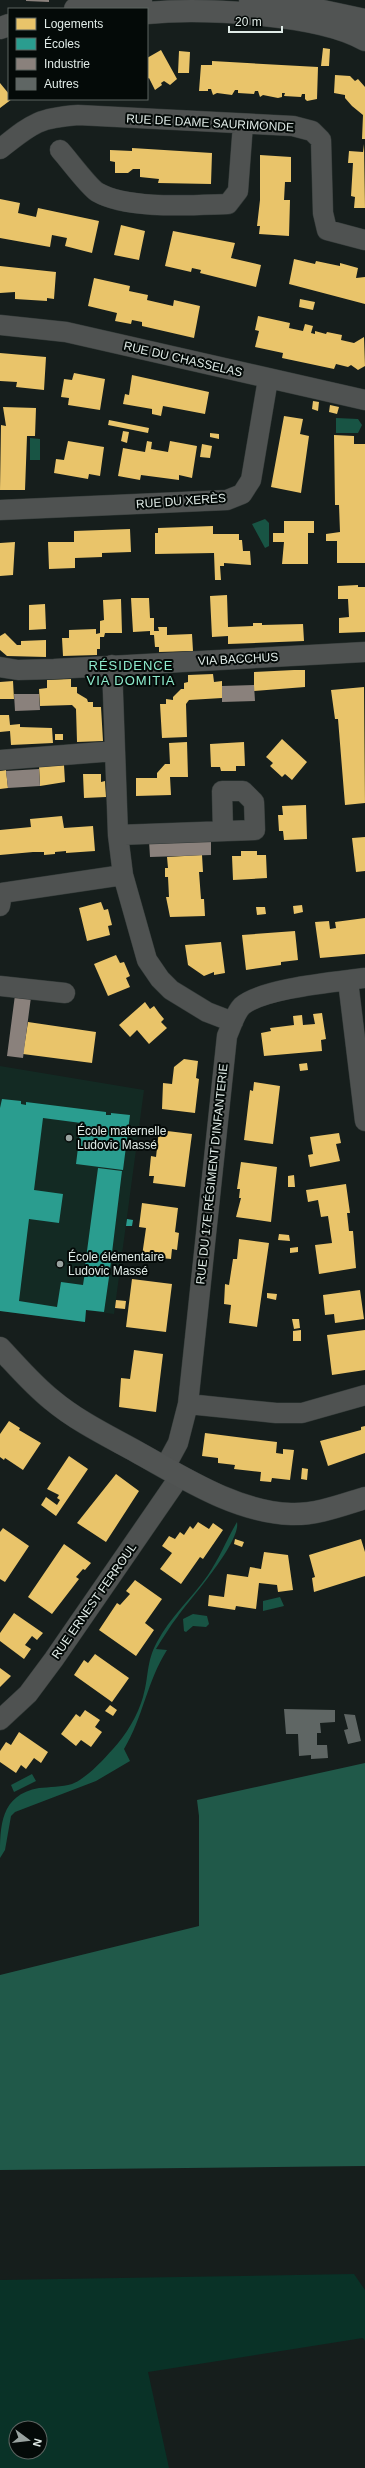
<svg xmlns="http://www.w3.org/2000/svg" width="365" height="2468" font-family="Arial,sans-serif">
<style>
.built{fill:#132a23}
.green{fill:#093227;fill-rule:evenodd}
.forest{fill:#205949}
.water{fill:#185444}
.homes{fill:#e9c46a}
.schools{fill:#2a9d8f}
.industry{fill:#8a817c}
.building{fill:#5f6664}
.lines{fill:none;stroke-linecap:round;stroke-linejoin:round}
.street-casing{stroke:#333a38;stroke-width:21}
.secondary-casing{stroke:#333a38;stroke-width:23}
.street{stroke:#4f5251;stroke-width:20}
.secondary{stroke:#515453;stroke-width:22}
.poi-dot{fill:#99a3a0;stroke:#040a08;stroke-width:1.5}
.labels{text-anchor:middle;stroke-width:4;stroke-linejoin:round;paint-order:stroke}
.street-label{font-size:12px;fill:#e0ebe7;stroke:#040a08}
.poi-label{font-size:12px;fill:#e0ebe7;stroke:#040a08;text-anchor:start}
.neighbourhood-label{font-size:13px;letter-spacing:1px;fill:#8eeccd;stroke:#040a08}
</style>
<rect width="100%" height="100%" fill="#161e1c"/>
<path class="built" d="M0,1066L144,1090L114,1314L86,1310L85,1322L0,1311Z"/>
<path class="green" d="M354,2274L365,2290V2341L363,2338L148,2372L169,2468H0V2280ZM16,2428H40V2452H16Z"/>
<path class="forest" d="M365,1763V2166L0,2170V1975L199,1926V1816L197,1800Z"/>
<path class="water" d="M336,418L358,419L362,425L358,433H336Z
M30,438L40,439V460H30Z
M265,519L269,523V546L265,548L252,524Z
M237,1522C241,1542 191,1598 178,1616C170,1626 163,1638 156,1649L167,1650C147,1681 143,1718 124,1749L130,1761L96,1781L15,1812L11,1816L5,1850L0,1858C0,1826 0,1795 39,1788C49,1787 62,1787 72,1784C87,1778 102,1761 113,1749C126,1735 138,1715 143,1697C149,1677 146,1662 157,1642C170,1617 192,1598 208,1575C219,1559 227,1539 237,1522Z
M280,1597L284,1606L263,1611V1601Z
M193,1614L207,1616L209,1624L206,1627L193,1626L186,1632L184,1631L183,1619Z
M32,1774L36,1781L14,1792L11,1785Z"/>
<path class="homes" d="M323,48L330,49L329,66H321Z
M161,50L177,79L170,85L164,81L161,83L162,85L155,90L149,78L147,79V58Z
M179,51L190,52L189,73H178Z
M212,61L318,67L317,99L307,101L305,99V94H302L301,97L284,96L285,93H282V97L278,98L263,95L260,97L258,91H255L254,94L238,93V90H235L232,95L217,93L213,95L211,89H208V91H199L201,65H212Z
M335,75L350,76L355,81L358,79L365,87V139H362L363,115L352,106L345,98V95L334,93Z
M0,83L9,94V99H12L0,108Z
M364,144L365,208H354L355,197L351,196L353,163H348L349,151L363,152Z
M132,148L212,153L211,184L158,183L159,179L140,177V169H133L128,173H115V162L110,161V150L132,151Z
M260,155L291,157V182H285L284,200H290L289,236L259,234L260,226H257L260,200Z
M0,199L20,203L18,213L36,217L38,208L99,221L92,253L65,246L67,238L52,235L50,247L0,238Z
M121,225L145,231L139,260L114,255Z
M173,231L235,243L231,258L261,265L256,287L200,273L201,270L192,268L191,272L165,266Z
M294,259L315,264L316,261L340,266V263L358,268L356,278L365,277V304L289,284Z
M0,266L56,272L54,299L47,298V301L15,299V292L0,293Z
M94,278L130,286L129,291L148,295L147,300L173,306L174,300L200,306L194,338L142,326V322L132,320L131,324L115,321L117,313L88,306Z
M300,299L315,302L313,310L299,307Z
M258,316L290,323L289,328L303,331L305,324L313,326L311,333L315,334V331L326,334L327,332L342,335L341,340L354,343L364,337L365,366L358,370L351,365L348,367L336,364L334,369L282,358L283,353L255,347L259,331L255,330Z
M0,353L46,357L44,390L16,387L17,382L0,381Z
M74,373L105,379L100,410L68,405L69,398L61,397L64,379L72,380Z
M132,375L209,392L205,414L163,406L161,416L152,414V409L123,404L125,394L129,395Z
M313,401L319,402L318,411L312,409Z
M330,405L339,407L337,414L329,412Z
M3,407L36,408L35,436H27L25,490H0L1,425L6,426Z
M284,416L303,419L300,434L309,436L301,493L271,487Z
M109,420L149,428L148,433L108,425Z
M123,431L129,432L127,443L121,441Z
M210,433L219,434V439L210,437Z
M334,435L354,436V444H365V563H337V541H326V534L340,532L339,505H335Z
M68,441L104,447L100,476L89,474L88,479L54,473L56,459L64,460Z
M147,441L152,442L151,449L168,452L170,441L197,446L192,478L179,475V480L141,475L140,480L118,476L123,448L145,452Z
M202,444L212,446L210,458L200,457Z
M284,521H314V533H308V564H282L284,542H273V533H284Z
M213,526V534H239V540H242L243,551H250L251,565L224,563V566H220L221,580H215L214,553L155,554V533H158V528Z
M130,529L131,552L102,553V557L75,558V568L49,569L48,542H74V531Z
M15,542L13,575L0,576V543Z
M358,585V587H365V632L339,633V618L349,617L348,599H338V586Z
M227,595L228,627L253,626V623H262V625L303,624L304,641L228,644V636L212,637L210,596Z
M131,598H149L150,618H154V631H159L158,627H167V635L192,634L193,651L159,652V647H155L154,635H150V631L133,632Z
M121,599L122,633H105L104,637H100V649H97V655L63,656L62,638H69V630L96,629V634L100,633V621L104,620L103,600Z
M45,604L46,629L29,630V605Z
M5,633L17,645H21V641L46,640V657L7,656L0,650V636Z
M294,670H305V687L254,691V672Z
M213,674L214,682L222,681V698L189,700L186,704L187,737L162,738L160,704H166V699L173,700V697L181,689H184V683L188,682V675Z
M71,679V687H77V693L87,699L88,702H93V707H101L103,741L77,742L76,709L72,705L40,706L39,689L47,688V680Z
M13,681L14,699H0V682Z
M364,687L365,803L345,805L338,719H335L331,690Z
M0,715H9L10,725L20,724V727L52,728L53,743L11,745L10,731L0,732Z
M55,734H63V740H55Z
M282,739L307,762L292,780L285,774L282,777L270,766L273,763L266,757Z
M187,742L188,777H170L171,795L136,796V778H157V773L165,764H170L169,743Z
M244,742L245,766H236V771H221L220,767H211L210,744Z
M64,765L65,782L40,786L39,766Z
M6,770L8,788L0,789V771Z
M83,774H101V782L105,781L106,797L84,798Z
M306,805L307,839L284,840L283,831H279L278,815H283L282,806Z
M62,816L64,828L93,826L95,851L66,853V851L55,852V854L44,855V852H33L0,855V830L31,827L30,819Z
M365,837V871L356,872L352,838Z
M241,851H257V855H266L267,878L233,880L232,856H241Z
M202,855L203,872H199L201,899H204L205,916L170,917L166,897H169L168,877H165V868H168L167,857Z
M101,902L104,910L108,909L112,925L108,926L110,935L87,941L79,908Z
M302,905L303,912L294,914L293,906Z
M256,907H265L266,914L257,915Z
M365,918V954L320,958L315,922L329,921L330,929L336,928L335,922Z
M295,931L298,960L281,962V965L246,970L242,935Z
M221,942L225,973L214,975V972L204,976L188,965L185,945Z
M116,955L120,963L124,962L130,976L126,978L130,987L108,996L94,964Z
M145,1002L150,1009L154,1006L159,1013L164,1019L161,1022L167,1028L149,1044L137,1030L130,1037L119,1025Z
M322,1013L326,1039L321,1040L322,1051L264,1056L261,1033L271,1031L270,1028L294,1025L293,1016L302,1015L303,1025L315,1024L313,1014Z
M28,1022L96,1032L92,1063L23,1054Z
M184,1059L198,1061L196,1078L199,1079L195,1113L162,1109L163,1083L172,1084L174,1067Z
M307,1063L308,1070L300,1071L299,1064Z
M254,1082L280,1086L273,1144L244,1140L250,1090L253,1091Z
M159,1130L192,1134L185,1187L153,1183L154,1176H149L151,1156L156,1157Z
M339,1133L341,1143L336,1144L340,1161L310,1167L308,1155L313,1154L310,1137Z
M241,1162L277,1167L271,1222L236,1217L241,1198H239L240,1189H237Z
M294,1175L295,1187H288V1176Z
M346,1184L350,1213H347L349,1231H353L356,1268L319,1274L315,1245L332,1243L328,1216L321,1217L318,1200L308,1202L306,1190Z
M142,1203L178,1208L175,1232L179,1233L177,1250L172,1249L171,1259L142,1256L146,1228L139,1227Z
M279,1234L289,1235L290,1241L278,1240Z
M239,1239L269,1243L257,1327L229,1323L231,1305L224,1304L225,1284L229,1285L233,1259H237Z
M298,1247V1252L290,1253V1248Z
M132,1279L172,1284L166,1332L126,1327Z
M360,1290L364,1319L335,1323L334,1314L325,1315L323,1295Z
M267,1293L277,1294L276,1300L267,1298Z
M116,1300L126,1301L125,1309L115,1308Z
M292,1319H299L300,1328L294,1329Z
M301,1330V1341H293V1331Z
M365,1330V1370L332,1375L327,1335Z
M134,1350L163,1354L156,1412L119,1407L121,1378L130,1379Z
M9,1421L20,1428L19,1430L41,1443L23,1470L5,1458L4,1460L0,1457V1434Z
M365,1426V1453L328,1466L320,1441L361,1430V1427Z
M205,1433L277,1442L276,1453L283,1454V1449L294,1450L290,1480L272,1478L271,1482L260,1481L261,1472L234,1469L235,1465L218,1463V1458L202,1456Z
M69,1456L88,1469L56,1516L41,1505L46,1497L57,1505L60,1500L57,1498L59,1495L47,1489Z
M302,1468L308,1469L307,1480L301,1479Z
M116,1474L139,1491L106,1542L77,1523Z
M198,1522L209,1529L213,1523L223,1530L203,1559L200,1557L181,1584L160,1569L172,1553L162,1546L169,1536L175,1539L180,1532L184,1535L190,1526L193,1529Z
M3,1528L29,1546L5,1582L0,1579V1532Z
M235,1539L244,1542L242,1547L234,1544Z
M361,1539L365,1552V1576L314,1592L312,1578L315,1577L309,1555Z
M64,1544L91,1563L85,1570L83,1569L76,1577L79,1579L52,1614L28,1597Z
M264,1552L288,1555L293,1590L278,1592L277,1585L259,1583L256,1609L236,1606L235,1610L208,1606L209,1595L224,1597L227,1574L248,1577L250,1567L261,1569Z
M135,1580L162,1599L145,1623L154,1630L136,1656L99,1630L117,1603L120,1605L130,1594L126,1591Z
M14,1613L43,1633L37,1640L32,1636L25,1645L31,1649L24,1659L0,1641V1633Z
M95,1654L129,1678L112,1702L74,1675L84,1660L88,1663Z
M0,1668L11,1676L0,1687Z
M110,1705L117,1710L113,1716L105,1711Z
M85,1710L100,1720L95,1727L102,1732L91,1747L81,1740L76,1746L61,1734L76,1714L80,1717Z
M19,1732L48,1752L41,1763L34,1758L26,1769L21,1765L16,1773L0,1762V1751L6,1742L11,1745Z"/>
<path class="schools" d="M2,1099L21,1101V1104L26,1105V1102L106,1112V1115H111V1113L130,1115L123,1170L76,1164L81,1123L43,1118L34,1190L63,1194L59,1223L29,1219L19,1301L57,1307L61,1282L83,1285L85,1272L90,1273V1268L110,1270L104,1312L86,1310L85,1322L0,1311V1108Z
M98,1168L122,1171L110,1269L85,1266Z
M127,1219L133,1220L132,1226H126Z"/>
<path class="industry" d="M26,0H49V2L26,1Z
M254,685L255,701L222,702V686Z
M14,694H39L40,710L15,711Z
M39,769L40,786L8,788L6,771Z
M211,839V855L150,857L149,841Z
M15,995L31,997L23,1058L7,1056Z"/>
<path class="building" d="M284,1709L335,1710V1722L320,1723L321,1733H317V1745H327L328,1758L311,1759V1755L299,1756L298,1734H286Z
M344,1714L355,1715L361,1741L348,1744L344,1730L348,1729Z"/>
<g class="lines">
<defs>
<path id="street" d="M0,149C32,124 37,118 78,115L293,126L312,131L321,140L323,213L327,230L365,240
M60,150C69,160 88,186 97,192C128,210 193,205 228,204L238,191L243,124
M0,325L66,332L365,400
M0,510L227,500L242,494L251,480L268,379
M112,665L118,835L123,875L147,960L160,979L171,990L207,1012L233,1022
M0,667L18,670L54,669L365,652
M0,760L115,751
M118,835L255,830L254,802L243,791H222L223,831
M0,906L2,893L123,875
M348,981L365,1121
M0,986L65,993
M188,1404L276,1413H302L365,1395
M165,1467L178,1443L188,1404L227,1036C231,1027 235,1013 242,1006C263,988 336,982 365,978
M0,1720L28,1694L54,1659L180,1476"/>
<path id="secondary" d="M250,0L290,4L365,20
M75,9L141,0
M147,13C201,8 318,13 365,40
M0,28L9,25
M0,1348C17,1366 33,1385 52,1400C77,1421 108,1436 137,1452C184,1478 236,1512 291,1514C316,1515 342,1505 365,1498"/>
</defs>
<use href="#street" class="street-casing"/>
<use href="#secondary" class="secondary-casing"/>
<use href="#street" class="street"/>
<use href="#secondary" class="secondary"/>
</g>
<g class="poi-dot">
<circle cx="69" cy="1138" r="4"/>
<circle cx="60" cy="1264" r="4"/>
</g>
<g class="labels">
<g class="street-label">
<text transform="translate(210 123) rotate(3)" y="4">RUE DE DAME SAURIMONDE</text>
<text transform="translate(183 359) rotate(13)" y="4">RUE DU CHASSELAS</text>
<text transform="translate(181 501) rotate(-4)" y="4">RUE DU XERÈS</text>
<text transform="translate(238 659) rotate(-3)" y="4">VIA BACCHUS</text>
<text transform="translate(212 1174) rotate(-84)" y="4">RUE DU 17E RÉGIMENT D'INFANTERIE</text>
<text transform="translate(94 1601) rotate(-55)" y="4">RUE ERNEST FERROUL</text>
</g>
<g class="poi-label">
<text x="77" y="1135">École maternelle<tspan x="77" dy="14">Ludovic Massé</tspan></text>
<text x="68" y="1261">École élémentaire<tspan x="68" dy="14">Ludovic Massé</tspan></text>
</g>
<g class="neighbourhood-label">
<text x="131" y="670">RÉSIDENCE<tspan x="131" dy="15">VIA DOMITIA</tspan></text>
</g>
</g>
<rect x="8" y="8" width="140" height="92" fill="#040a08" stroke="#5c6461"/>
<rect x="16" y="18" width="20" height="12" fill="#e9c46a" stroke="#5c6461"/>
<text x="44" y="28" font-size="12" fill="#e0ebe7">Logements</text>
<rect x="16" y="38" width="20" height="12" fill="#2a9d8f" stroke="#5c6461"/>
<text x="44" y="48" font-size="12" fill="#e0ebe7">Écoles</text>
<rect x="16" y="58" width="20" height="12" fill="#8a817c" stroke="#5c6461"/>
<text x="44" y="68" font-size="12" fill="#e0ebe7">Industrie</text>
<rect x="16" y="78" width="20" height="12" fill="#5f6664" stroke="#5c6461"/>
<text x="44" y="88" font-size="12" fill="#e0ebe7">Autres</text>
<g transform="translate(28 2440) rotate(105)"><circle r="19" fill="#040a08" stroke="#5c6461"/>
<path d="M0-3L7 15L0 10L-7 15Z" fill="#99a3a0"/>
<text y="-6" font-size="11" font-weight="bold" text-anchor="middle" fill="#e0ebe7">N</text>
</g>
<path d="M229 26v6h53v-6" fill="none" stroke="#e0ebe7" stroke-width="2"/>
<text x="235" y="26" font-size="12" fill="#e0ebe7" stroke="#040a08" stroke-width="3" paint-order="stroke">20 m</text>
</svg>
